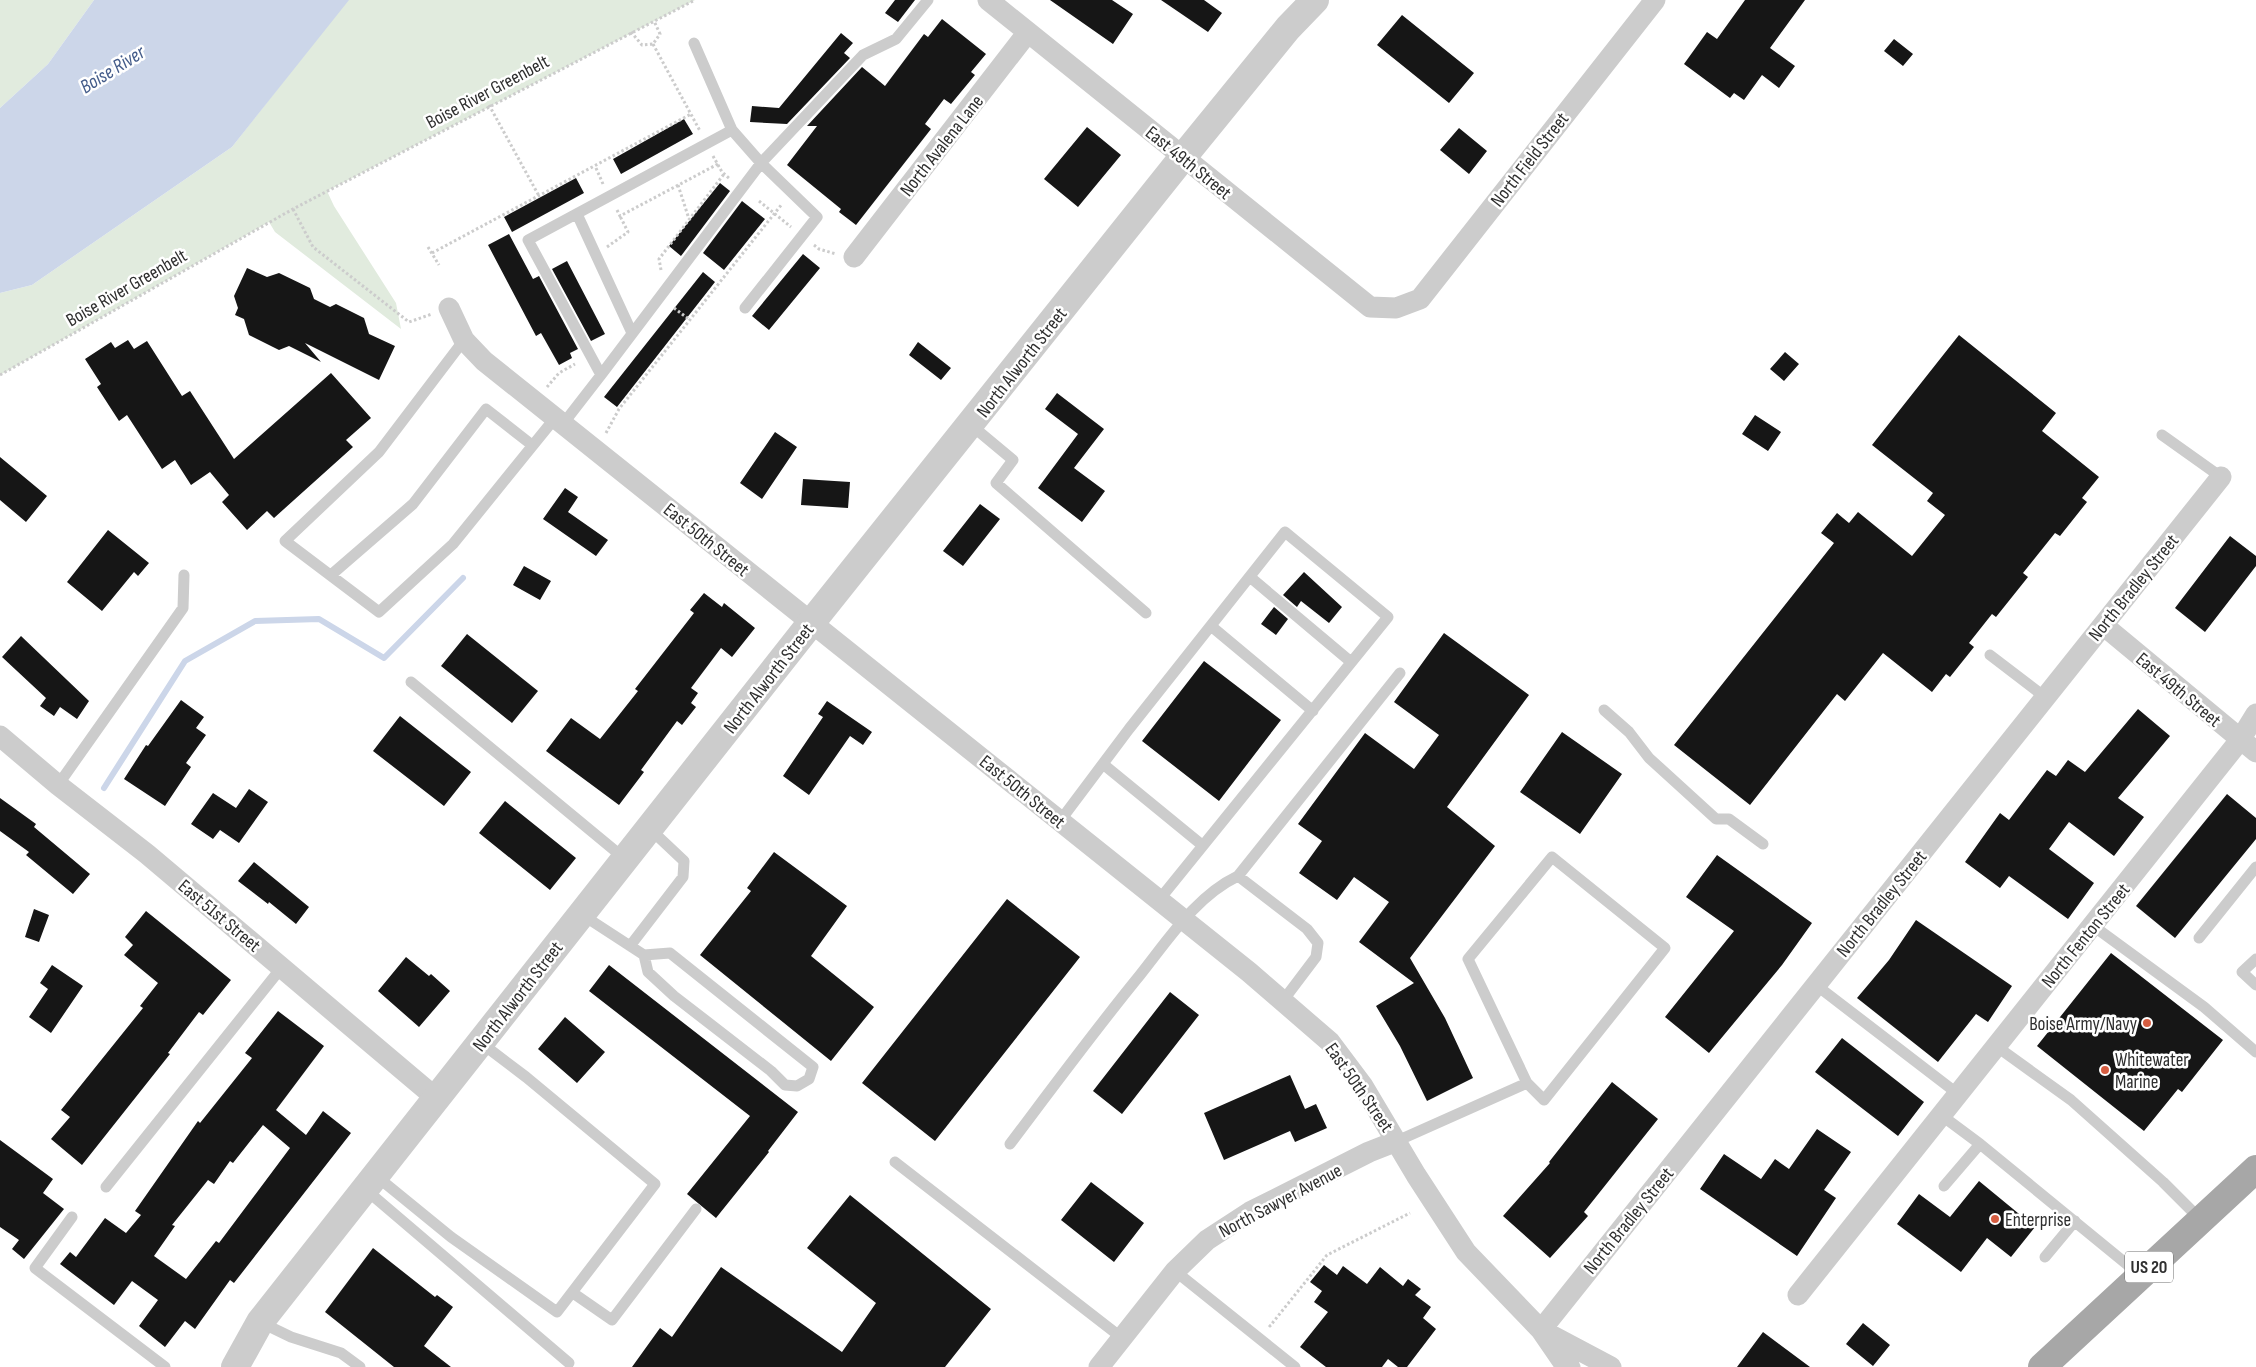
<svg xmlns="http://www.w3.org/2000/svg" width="2256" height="1367" font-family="'Sofia Sans Condensed',sans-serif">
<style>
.green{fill:#e1ebde}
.water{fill:#ccd6e9}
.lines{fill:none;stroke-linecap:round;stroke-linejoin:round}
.stream{stroke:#ccd6e9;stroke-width:6}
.building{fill:#161616;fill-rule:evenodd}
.path{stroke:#ccc;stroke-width:3;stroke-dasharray:2.5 2.5;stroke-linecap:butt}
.service{stroke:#ccc;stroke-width:11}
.minor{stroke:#ccc;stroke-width:21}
.tertiary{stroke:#ccc;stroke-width:28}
.primary{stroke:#a7a7a7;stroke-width:28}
.poi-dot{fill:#d65d41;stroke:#fff;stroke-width:2}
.labels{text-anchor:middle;stroke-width:5;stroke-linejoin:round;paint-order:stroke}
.shield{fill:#fff;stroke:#6d6d6d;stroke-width:1}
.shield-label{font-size:18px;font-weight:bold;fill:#2f2f2f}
.street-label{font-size:19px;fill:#2f2f2f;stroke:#fff}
.poi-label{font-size:19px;fill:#2f2f2f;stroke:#fff;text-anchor:start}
.water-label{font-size:20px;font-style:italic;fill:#445c8a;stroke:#fff}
</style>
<rect width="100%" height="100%" fill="#fff"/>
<path class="green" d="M0,0H94L48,64L0,108Z
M347,0H695L327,191L334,206L396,303L401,329L275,232L269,222L0,375V293L32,285L232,147Z"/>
<path class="water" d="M94,0H349L232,147L32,285L0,293V108L48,64Z"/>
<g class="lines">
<path class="stream" d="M104,788L185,661L255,621L319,619L384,658L463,578"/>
</g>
<path class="building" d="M895,0H915L898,22L885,13Z
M1050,0H1112L1133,14L1113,44Z
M1161,0H1204L1222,13L1208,32Z
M1745,0H1805L1770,48L1795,66L1779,88L1762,75L1744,100L1734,93L1730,98L1684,64L1707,32L1717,39Z
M1402,15L1474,73L1449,103L1377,45Z
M942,19L986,54L971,72L975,75L951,104L944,99L925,124L931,129L856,225L839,212L841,209L787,165L817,126H807L862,67L885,86L924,34L928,37Z
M841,33L853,43L844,53L850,58L787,124L750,122L752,106L779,108Z
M1894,39L1913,54L1903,66L1884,51Z
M684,119L693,134L621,174L613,159Z
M1087,127L1121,155L1078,207L1044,179Z
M1459,128L1487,151L1469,174L1440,150Z
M576,178L584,193L512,232L504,217Z
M720,183L730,191L681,256L669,246Z
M742,201L765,219L724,270L703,253Z
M509,234L533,279L539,276L578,349L570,353L572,358L559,365L541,333L536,336L488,245Z
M803,254L820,268L769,330L752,316Z
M567,261L605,334L591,341L552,269Z
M247,268L267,277L279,273L310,288L314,299L330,307L336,304L364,318L369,334L395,346L379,380L305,343L321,362L289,346L279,350L249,335L244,319L235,315L238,308L234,296Z
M703,272L715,282L617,407L604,397Z
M1959,335L2056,413L2042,431L2099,477L2082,498L2087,502L2060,536L2055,533L2023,573L2028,577L1996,617L1992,614L1969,643L1974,647L1950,677L1946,674L1932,692L1883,653L1845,701L1837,694L1750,805L1674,745L1834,543L1821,533L1837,513L1849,523L1858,512L1912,556L1945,515L1927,501L1933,493L1872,445Z
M128,340L134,349L147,341L182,396L190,391L234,459L331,373L371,418L346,440L353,447L274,518L267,511L247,530L222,502L229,495L210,472L191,485L175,460L162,469L127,415L119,421L97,387L101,384L85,359L111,342L115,348Z
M918,342L951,368L941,380L909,355Z
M1785,352L1799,364L1784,381L1770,369Z
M1057,393L1104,429L1074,468L1105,491L1082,522L1038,488L1078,434L1045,409Z
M1755,415L1781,432L1768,451L1742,434Z
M775,432L797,447L762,499L740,483Z
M0,457L47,496L26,522L0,500Z
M803,479L850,482L848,508L801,505Z
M565,488L578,497L568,512L608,540L596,556L543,519Z
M980,504L1000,519L963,566L943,551Z
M108,530L149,563L138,576L134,572L102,611L67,582Z
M2230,536L2256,556V566L2205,632L2175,608Z
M524,566L551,581L540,600L513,585Z
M1304,572L1342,607L1329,623L1301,601L1297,607L1283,595Z
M704,593L722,607L724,603L755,628L732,657L721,648L691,688L698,693L691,703L696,707L682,725L677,721L641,770L644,772L619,805L546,751L571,718L600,739L638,691L635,689L694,613L690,610Z
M1274,607L1288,619L1276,635L1261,624Z
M1444,633L1529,695L1447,807L1495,846L1410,958L1445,1018L1473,1078L1427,1101L1400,1046L1376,1006L1414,983L1359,942L1389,902L1354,877L1337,900L1299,873L1322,841L1298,824L1365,733L1414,769L1439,735L1394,702Z
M467,634L538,691L512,723L441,666Z
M21,636L89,701L77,719L60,707L54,716L40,706L46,698L2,657Z
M1204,661L1281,720L1219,801L1142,741Z
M181,700L204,717L196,728L206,735L186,763L191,767L165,806L124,779L146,745L148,746Z
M827,701L872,732L863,745L850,736L809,795L783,776L823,717L818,714Z
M2138,709L2170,736L2118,798L2144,817L2114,856L2069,822L2049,849L2094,883L2068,919L2009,876L2000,888L1965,862L2000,813L2009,820L2047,770L2056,776L2068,760L2085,772Z
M400,716L471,772L444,806L373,751Z
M1562,732L1622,774L1580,834L1520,792Z
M249,789L268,802L239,843L220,830L213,839L191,824L213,793L236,808Z
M2227,794L2256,818V839L2175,938L2136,906Z
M0,798L36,824L34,827L90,874L73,894L26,855L29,852L0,831Z
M505,801L576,858L550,890L479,833Z
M774,852L847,906L811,956L874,1007L831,1061L700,955L751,891L747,888Z
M1717,855L1812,923L1782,965L1709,1053L1665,1017L1734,931L1686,897Z
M254,862L309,907L296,924L269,902L268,904L238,881Z
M1007,899L1080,957L935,1141L862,1083Z
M34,909L49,915L39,942L25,937Z
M146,911L231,980L203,1015L199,1012L168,1053L170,1054L82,1165L51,1139L70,1117L61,1110L143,1008L140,1006L158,983L124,955L133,945L125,937Z
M1916,920L2012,986L1988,1022L1976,1014L1938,1062L1857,998L1889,960Z
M2111,953L2223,1040L2182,1092L2178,1089L2144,1131L2037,1046Z
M406,957L429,976L431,974L450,991L419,1027L378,991Z
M52,965L83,986L51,1033L29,1017L48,989L40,983Z
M609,965L798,1112L768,1151L769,1152L716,1218L687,1194L750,1116L589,991Z
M1170,992L1199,1015L1122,1114L1093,1091Z
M278,1011L324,1046L276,1110L306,1135L323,1111L351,1133L234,1283L230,1280L195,1329L185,1321L165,1347L139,1326L158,1300L132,1281L114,1305L60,1264L70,1252L76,1257L105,1218L126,1233L141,1215L135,1211L198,1121L200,1123L252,1058L245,1053ZM263,1125L290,1148L219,1243L216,1241L186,1279L154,1256L175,1226L172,1225L208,1180L214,1184L230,1161L233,1163Z
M565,1017L605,1052L577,1083L538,1049Z
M1842,1038L1924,1102L1898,1136L1815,1072Z
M1290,1075L1305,1109L1316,1104L1327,1128L1295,1142L1290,1131L1224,1160L1204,1113Z
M1612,1082L1658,1119L1584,1212L1588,1216L1550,1258L1503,1216L1550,1163L1549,1162Z
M1817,1129L1851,1152L1824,1190L1836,1198L1797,1256L1700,1189L1724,1154L1761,1179L1775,1159L1789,1169Z
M0,1140L53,1179L43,1193L64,1209L24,1259L12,1249L19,1240L0,1227Z
M1979,1181L2035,1227L2011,1257L1987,1238L1961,1272L1897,1224L1919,1194L1950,1217Z
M1091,1182L1144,1223L1114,1262L1061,1220Z
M850,1195L991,1309L945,1367H632L660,1328L672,1337L721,1267L842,1352L876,1303L807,1248Z
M373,1248L435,1297L437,1295L453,1307L424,1346L451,1367H394L325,1312Z
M1324,1265L1337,1275L1343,1266L1367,1284L1380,1267L1403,1286L1408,1279L1421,1289L1415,1295L1431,1307L1423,1318L1436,1329L1407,1367H1398L1388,1359L1382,1367H1326L1300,1347L1328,1312L1314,1302L1322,1291L1310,1282Z
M1863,1323L1890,1345L1873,1366L1846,1344Z
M1763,1332L1810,1367H1737Z"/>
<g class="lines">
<path class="path" d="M631,32L642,45L653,44L660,34L654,21
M653,44L700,131
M489,105L539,196
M713,156L722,172L730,179
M596,168L603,184
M678,185L689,219
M759,201L791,227
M293,209L313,247L409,322L432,314
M617,210L620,216L718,164
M814,245L819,249L836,254
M428,247L439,265
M607,247L628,232L620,216
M432,253L691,114
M661,270L659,259L724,174
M674,308L690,320
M0,375L293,209L695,0
M547,387L559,373L575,364
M606,433L619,409L782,204
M1269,1325L1270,1326L1327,1255L1410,1213"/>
<path class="service" d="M694,43L732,130
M577,214L632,333
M464,340L379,452L285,541L379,612L453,544L555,418
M601,375L761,163L817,217L745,308
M563,424L601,375L528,240L732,130L761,163L863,55L896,39L928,0
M971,425L1013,460L996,483L1146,613
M2162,435L2221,477
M331,575L413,504L486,409L532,445
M1250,577L1351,662
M1211,626L1313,711
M1990,655L2045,697
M411,682L625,859
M1604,710L1629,732L1649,758L1716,819H1729L1763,844
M1103,764L1202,845
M58,785L183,608L184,575
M1060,821L1129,729L1285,532L1388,617L1159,900
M1238,876L1400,673
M581,914L644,955L648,972L674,996L771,1071L785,1085L797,1086L809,1079L813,1067L670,953L644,955
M2092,925L2204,1007L2256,1052
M2199,938L2256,867
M630,946L683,877L684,861L649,828
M2256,959L2242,972L2256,985
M1816,985L1958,1094
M1996,1046L2071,1100L2163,1182L2200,1219
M1941,1115L1980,1144
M1397,1141L1527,1083L1468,959L1552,857L1665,948L1544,1100L1527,1083
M1010,1144C1053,1087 1095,1030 1140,975C1168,940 1196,896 1238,876L1307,929L1318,943L1316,957L1282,1002
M895,1162L1122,1338
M375,1175L451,1237L557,1312L655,1184L526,1077L480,1042
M1944,1186L1980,1144L2140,1275
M106,1187L282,967
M365,1189L569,1363
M72,1217L35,1268L165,1367
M2045,1257L2075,1221
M1175,1271L1295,1367
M573,1293L612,1320L696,1209
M260,1322L291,1337L341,1353L360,1367"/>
<path class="minor" d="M988,0L1370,307L1396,308L1420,299L1655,0
M854,257L1028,32
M449,308L464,340L484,361L1249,972L1330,1042L1363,1086L1416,1175L1466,1252L1541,1330L1563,1362L1570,1367
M2103,625L2256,752
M0,736L58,785L147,854L436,1098
M1798,1295L2240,740L2256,714
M1541,1330L2221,477
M1545,1332L1611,1367
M1099,1367L1175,1271L1207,1240L1250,1212L1369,1152L1397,1141"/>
<path class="tertiary" d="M235,1367L260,1322L811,623L1183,157L1288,28L1315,0"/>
<path class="primary" d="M2042,1367L2256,1169"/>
</g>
<g class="poi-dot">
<circle cx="2147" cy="1023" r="5"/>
<circle cx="2105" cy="1070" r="5"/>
<circle cx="1995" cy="1219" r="5"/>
</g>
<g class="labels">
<rect class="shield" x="2125" y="1251.5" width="48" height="31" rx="4"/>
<g class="shield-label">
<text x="2149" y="1273">US 20</text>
</g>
<g class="street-label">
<text transform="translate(487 91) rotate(-28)" y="7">Boise River Greenbelt</text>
<text transform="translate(941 145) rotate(-52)" y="7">North Avalena Lane</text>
<text transform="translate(1529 159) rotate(-52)" y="7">North Field Street</text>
<text transform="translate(1189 162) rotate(39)" y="7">East 49th Street</text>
<text transform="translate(126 287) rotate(-30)" y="7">Boise River Greenbelt</text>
<text transform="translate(1021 362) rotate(-52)" y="7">North Alworth Street</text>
<text transform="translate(707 539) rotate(39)" y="7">East 50th Street</text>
<text transform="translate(2133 587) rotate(-51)" y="7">North Bradley Street</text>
<text transform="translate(768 678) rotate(-52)" y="7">North Alworth Street</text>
<text transform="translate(2179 689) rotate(40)" y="7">East 49th Street</text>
<text transform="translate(1023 791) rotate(39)" y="7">East 50th Street</text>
<text transform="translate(1881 903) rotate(-51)" y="7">North Bradley Street</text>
<text transform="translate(220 915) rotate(40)" y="7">East 51st Street</text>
<text transform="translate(2085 935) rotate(-51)" y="7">North Fenton Street</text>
<text transform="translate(517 996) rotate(-52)" y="7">North Alworth Street</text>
<text transform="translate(1360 1087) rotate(55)" y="7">East 50th Street</text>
<text transform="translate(1280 1200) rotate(-28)" y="7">North Sawyer Avenue</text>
<text transform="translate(1628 1220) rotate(-51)" y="7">North Bradley Street</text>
</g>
<g class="poi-label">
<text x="2137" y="1030" text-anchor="end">Boise Army/Navy</text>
<text x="2115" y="1066">Whitewater<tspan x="2115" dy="22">Marine</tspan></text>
<text x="2005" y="1226">Enterprise</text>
</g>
<g class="water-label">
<text transform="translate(112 69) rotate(-32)" y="7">Boise River</text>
</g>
</g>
</svg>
